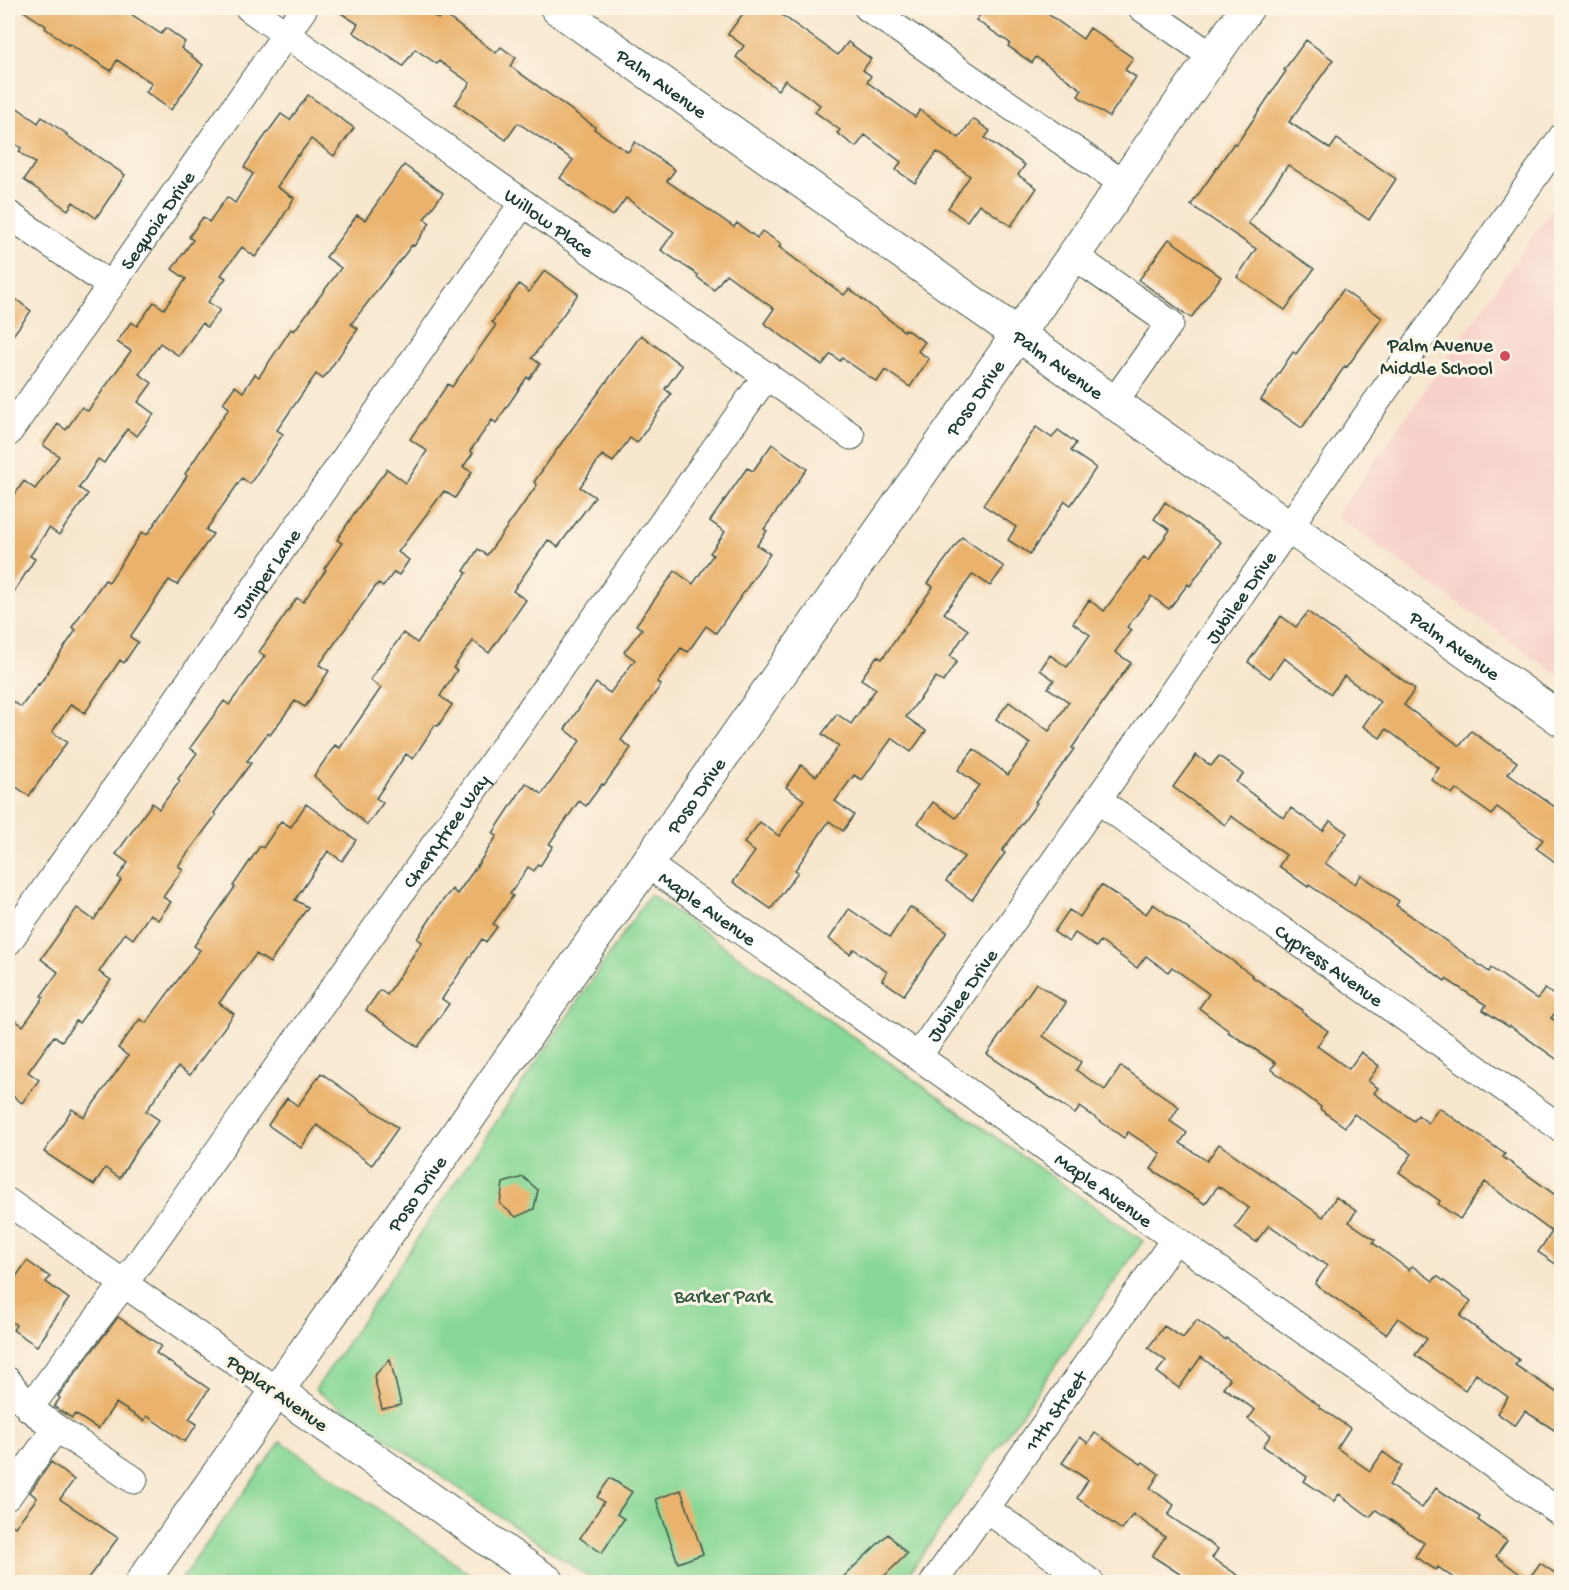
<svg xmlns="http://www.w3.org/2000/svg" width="1569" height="1590" font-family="'Gochi Hand',sans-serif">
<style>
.built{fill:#f7d1c9}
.green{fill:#89d897;stroke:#548a66;stroke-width:1.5}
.building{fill:#eab26c}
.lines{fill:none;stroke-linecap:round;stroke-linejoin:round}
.minor-casing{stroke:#40564b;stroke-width:29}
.major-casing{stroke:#40564b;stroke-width:35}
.minor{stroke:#fff;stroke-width:27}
.major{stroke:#fff;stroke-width:33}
.poi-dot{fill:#d1495b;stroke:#fcf5e5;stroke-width:2}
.labels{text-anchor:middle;stroke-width:6;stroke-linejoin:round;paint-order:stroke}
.street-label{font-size:20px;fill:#1f3d34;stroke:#fcf5e5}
.poi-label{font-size:20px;fill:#1f3d34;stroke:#fcf5e5;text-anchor:end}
.park-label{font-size:20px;fill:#345c48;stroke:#fcf5e5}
</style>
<rect width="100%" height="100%" fill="#fcf5e5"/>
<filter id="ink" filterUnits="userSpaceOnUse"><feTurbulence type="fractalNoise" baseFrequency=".0167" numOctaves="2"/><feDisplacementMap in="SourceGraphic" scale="12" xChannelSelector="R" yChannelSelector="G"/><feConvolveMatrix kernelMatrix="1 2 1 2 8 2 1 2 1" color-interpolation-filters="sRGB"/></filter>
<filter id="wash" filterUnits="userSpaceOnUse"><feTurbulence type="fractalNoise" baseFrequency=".008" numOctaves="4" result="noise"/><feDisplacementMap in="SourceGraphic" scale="24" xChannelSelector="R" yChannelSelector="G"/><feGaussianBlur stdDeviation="1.35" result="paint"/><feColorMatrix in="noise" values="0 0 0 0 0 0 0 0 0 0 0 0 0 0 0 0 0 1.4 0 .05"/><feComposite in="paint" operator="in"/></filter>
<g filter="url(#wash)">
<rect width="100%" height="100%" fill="#f8e7cf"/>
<path class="built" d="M1561,196V677L1336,516Z"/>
<path class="green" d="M650,894L1143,1241L903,1582H596L315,1390Z
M281,1441L482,1582H179Z"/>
<g id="blocks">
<path class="building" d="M19,8H122L161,34L166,28L185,42L181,48L203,65L171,110L146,92L152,83L117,60L111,71L69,44L68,45L45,28L46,26Z
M333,8H422L438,19L442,13L496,53L501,47L516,58L510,66L595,127L594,129L628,152L635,142L675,170L667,181L734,227L737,223L757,238L762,231L781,244L779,247L844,295L849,289L904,331L905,329L925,342L918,351L929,359L910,387L885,370L877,382L842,358L840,361L831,354L822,365L764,323L774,309L726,274L714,290L697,277L698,275L661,250L674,232L626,198L613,216L560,178L573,160L518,123L506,140L455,104L470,83L439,61L437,64L415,49L403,66L353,32L358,24Z
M747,8H772L838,55L848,42L871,59L863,70L871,76L867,82L915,117L920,110L959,138L973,119L990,131L985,138L1025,165L1018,175L1037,188L1011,226L979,204L967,221L948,208L970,176L937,152L915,183L896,170L901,162L865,135L856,147L837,133L840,130L815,112L820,105L785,80L778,90L736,57L744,46L728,34Z
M985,8H1052L1048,14L1083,39L1090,28L1133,58L1125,70L1136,77L1109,117L1078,96L1082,90L1036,57L1032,63L1008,46L1010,43L976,20Z
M1306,40L1333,60L1289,122L1330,149L1337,139L1396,179L1369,220L1288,165L1248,223L1314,269L1285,310L1237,277L1256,249L1191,205L1234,143L1236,145L1286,71L1284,70Z
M308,95L354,128L334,156L311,139L298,156L297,155L277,187L294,198L274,232L255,257L242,247L221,275L226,278L208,302L220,310L207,327L202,323L179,356L160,343L139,374L152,383L138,402L154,414L137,436L127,429L104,463L98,459L79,488L88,494L59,535L49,528L30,556L35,559L8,601V504L24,481L35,489L59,456L43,445L58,424L66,430L82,407L88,411L131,351L117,342L131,322L137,326L154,302L164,309L186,279L172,269L193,240L189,237L203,217L209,222L227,197L235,203L253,174L244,167L257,147L281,114L290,120Z
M8,101L38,123L42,117L67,134L66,135L125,175L96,218L73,202L68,210L24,180L35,163L19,152L21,148L8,139Z
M404,165L443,193L424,219L430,223L414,246L412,245L351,324L358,329L323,379L316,374L277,430L283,434L250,484L242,478L226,501L206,530L213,534L177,585L169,580L130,637L138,642L124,663L120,660L85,713L71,704L52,732L67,742L29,796L8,781V698L21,707L38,684L39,685L76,630L72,627L105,580L109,582L142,532L147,535L187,476L185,474L229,408L223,403L235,386L243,392L255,374L259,377L291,329L294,331L341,268L326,257L357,215L365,220Z
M1169,239L1221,277L1191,318L1139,280Z
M545,270L578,294L532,358L540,364L529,379L527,377L496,423L492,420L470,451L473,453L463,467L472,472L455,498L444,491L398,552L409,560L399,575L394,572L383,587L378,583L319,665L329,671L305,707L295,701L270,735L268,733L247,761L251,763L214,813L216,815L178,866L183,869L163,897L171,902L158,920L150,914L133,939L125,933L99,972L111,980L79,1023L76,1021L62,1041L54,1036L28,1072L39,1080L22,1103L8,1092V1015L23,1026L44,997L41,996L58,972L41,959L77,908L94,920L121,880L118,877L128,863L116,854L152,803L159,809L180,781L178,779L197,753L190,748L224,701L229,705L265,656L259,652L297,598L303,602L326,570L324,569L342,543L337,540L355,512L387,469L406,483L427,451L410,439L448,384L452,387L496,325L492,322L519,284L529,292Z
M1343,290L1382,318L1347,367L1345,366L1302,428L1261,400L1293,352L1296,354Z
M8,293L31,311L8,342Z
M641,335L682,366L665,389L671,394L637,443L630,438L613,462L602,455L580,487L595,497L558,547L548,540L513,591L526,600L489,653L473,641L453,668L457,670L440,696L452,705L438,726L435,725L413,759L406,754L376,798L383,803L367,825L314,776L335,745L340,748L381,688L370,680L403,633L417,643L467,573L464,571L478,549L487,555L537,485L534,482L560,445Z
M1036,427L1052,438L1058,430L1076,443L1071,451L1096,468L1071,505L1065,501L1030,554L1008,540L1016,527L983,505Z
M772,444L807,469L764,529L767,531L757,545L770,554L716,633L706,626L688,652L681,648L657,682L661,685L621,740L631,748L604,785L602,784L586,806L579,801L549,844L553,846L540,866L538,864L534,871L528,867L510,894L513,896L493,924L497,927L486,942L482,939L442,999L449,1004L418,1047L366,1010L380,990L387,995L422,942L417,939L440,904L452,889L457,894L477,866L497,836L493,833L526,783L542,794L580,741L565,729L596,683L610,693L635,660L624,652L642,629L636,625L675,571L693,584L713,555L710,553L725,532L710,521L747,468L753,471Z
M1165,502L1221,542L1190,586L1188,584L1169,609L1151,596L1127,627L1131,630L1115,652L1131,663L1116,683L1072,748L1074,749L1035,802L1037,803L1002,851L1005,853L972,900L946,881L964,857L918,823L933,802L956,818L979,785L958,770L974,749L1008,775L1030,744L996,719L1009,702L1049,731L1069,702L1048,688L1054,680L1040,670L1050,655L1067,667L1090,635L1073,623L1089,600L1104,611L1144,557L1148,561L1170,530L1154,519Z
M962,537L1004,567L990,586L973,574L944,613L968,630L950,656L957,661L943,682L936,677L906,717L926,731L911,752L892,738L862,780L854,775L835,801L854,815L843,831L829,821L795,870L798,872L771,909L733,882L755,852L744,843L760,822L779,836L804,800L786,787L801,765L816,776L839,746L822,734L837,714L851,724L876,689L861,679L877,656L882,659L933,587L928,583Z
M1308,612L1415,689L1404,705L1460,746L1471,731L1499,751L1500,750L1517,762L1508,774L1562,812V867L1536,848L1543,840L1522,825L1497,807L1492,815L1456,789L1452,794L1431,779L1439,768L1386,729L1380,738L1363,726L1380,702L1344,676L1331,694L1284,658L1270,678L1248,662L1281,616L1296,627Z
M1196,755L1211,766L1219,756L1243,774L1236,782L1284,818L1291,808L1323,831L1330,821L1347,833L1325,863L1355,884L1361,875L1399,901L1396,905L1489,972L1491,968L1537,999L1545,989L1562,1001V1004L1551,1018L1562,1025V1063L1510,1026L1509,1027L1483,1010L1486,1005L1446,979L1445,981L1387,938L1309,885L1308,887L1279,866L1286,855L1231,816L1225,825L1173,787Z
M306,804L356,840L342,861L328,851L295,900L308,907L270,963L256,954L219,1003L234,1014L190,1075L178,1067L146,1111L159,1120L136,1151L120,1178L105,1168L94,1185L44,1152L72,1109L84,1117L128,1056L118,1048L140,1019L146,1023L200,950L194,946L235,887L233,886L260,846L263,848L281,821L291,827Z
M1101,885L1146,914L1153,904L1252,975L1251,976L1303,1010L1302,1012L1328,1031L1317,1046L1349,1069L1361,1052L1379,1066L1368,1081L1378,1088L1374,1093L1414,1121L1418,1115L1428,1123L1439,1108L1505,1154L1503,1157L1562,1200V1268L1538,1252L1552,1232L1485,1182L1460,1219L1438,1204L1440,1201L1399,1172L1412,1154L1354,1114L1345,1127L1320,1109L1321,1107L1271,1069L1276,1063L1228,1032L1229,1031L1199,1008L1209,994L1172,967L1168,972L1146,956L1137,968L1100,941L1096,947L1075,933L1069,942L1054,932L1069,910L1080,917Z
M910,907L947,932L904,995L882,980L887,972L854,949L850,954L829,939L849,909L890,937Z
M1036,983L1066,1003L1043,1036L1081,1062L1076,1070L1105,1090L1121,1066L1179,1107L1170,1121L1187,1133L1180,1143L1207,1161L1219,1144L1323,1217L1336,1197L1356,1211L1349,1222L1375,1240L1373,1243L1409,1270L1412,1266L1433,1281L1437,1276L1471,1301L1460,1316L1519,1360L1515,1365L1562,1396V1435L1525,1411L1515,1426L1497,1413L1508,1397L1476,1374L1465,1390L1415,1355L1427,1339L1398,1318L1386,1334L1315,1284L1327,1266L1269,1225L1256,1242L1235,1227L1249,1208L1218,1186L1205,1204L1151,1169L1161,1154L1128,1132L1124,1138L1080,1107L1075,1114L987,1054Z
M321,1073L398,1128L372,1165L317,1125L301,1148L268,1125L287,1098L298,1106Z
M523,1177L538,1190L534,1209L516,1217L500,1204L503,1183Z
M27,1261L50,1277L46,1282L69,1299L46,1331L47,1332L37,1346L13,1330L16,1325L8,1319V1288Z
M118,1317L161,1346L156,1353L209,1389L189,1419L197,1424L185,1442L147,1416L144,1421L116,1403L98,1429L75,1414L72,1418L54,1407L60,1398L58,1396Z
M1197,1320L1225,1340L1226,1338L1296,1388L1320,1406L1319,1407L1350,1428L1337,1448L1370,1471L1383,1452L1402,1466L1389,1485L1422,1508L1436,1488L1480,1517L1478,1520L1507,1541L1496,1556L1528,1580L1540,1563L1562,1578V1582H1459L1438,1567L1436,1570L1415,1557L1424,1543L1376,1510L1370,1517L1339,1494L1334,1501L1304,1481L1307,1477L1263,1446L1271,1435L1248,1419L1255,1410L1223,1387L1230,1379L1201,1357L1179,1388L1157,1372L1166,1361L1148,1348L1164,1326L1183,1338Z
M390,1359L401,1405L382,1409L374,1376Z
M1095,1433L1141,1464L1143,1462L1159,1474L1150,1488L1174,1505L1168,1515L1218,1549L1212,1558L1248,1582H1192L1152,1556L1165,1537L1133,1514L1122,1530L1077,1498L1088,1480L1062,1463L1080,1437L1088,1443Z
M51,1462L74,1480L60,1499L118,1538L85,1582H8V1522L15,1527L37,1498L30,1492Z
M610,1478L632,1492L617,1514L624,1519L602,1553L580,1538L604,1502L597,1497Z
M681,1490L703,1554L678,1563L656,1499Z
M888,1534L907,1554L878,1582H838Z"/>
</g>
</g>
<g filter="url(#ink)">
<use href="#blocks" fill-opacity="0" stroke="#40564b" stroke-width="1.5"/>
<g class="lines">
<defs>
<g id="minor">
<path id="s1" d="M249,8L851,436"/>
<path d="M868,8L1124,184"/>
<path d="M1142,8L1213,57"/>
<path d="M8,214L111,286"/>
<path d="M1074,256L1170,323L1114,402"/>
<path id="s2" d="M8,433L304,8"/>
<path id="s3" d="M1098,800L1562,1129"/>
<path id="s4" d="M647,864L1562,1514"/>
<path id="s5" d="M8,942L523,203"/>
<path id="s6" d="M918,1056L1562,137"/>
<path d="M8,1202L277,1391"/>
<path d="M8,1381L29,1408L56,1428L134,1480"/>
<path id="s7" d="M29,1408L124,1284L767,375"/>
<path d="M8,1496L56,1428"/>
<path d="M986,1509L1090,1582"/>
<path id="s8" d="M934,1582L1175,1239"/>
</g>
<g id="major">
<path id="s9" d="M557,8L1562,720"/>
<path d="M277,1391L548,1582"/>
<path id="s10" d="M142,1582L277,1391L1247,8"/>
</g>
</defs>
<use href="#minor" class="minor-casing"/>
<use href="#major" class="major-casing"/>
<use href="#minor" class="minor"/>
<use href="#major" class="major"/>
</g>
</g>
<circle class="poi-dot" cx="1505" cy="356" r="6"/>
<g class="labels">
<g class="street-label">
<text dy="7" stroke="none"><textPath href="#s9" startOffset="129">Palm Avenue</textPath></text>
<text dy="7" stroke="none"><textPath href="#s2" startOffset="260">Sequoia Drive</textPath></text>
<text dy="7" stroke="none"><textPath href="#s1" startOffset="369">Willow Place</textPath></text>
<text dy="7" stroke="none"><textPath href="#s9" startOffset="615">Palm Avenue</textPath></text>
<text dy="7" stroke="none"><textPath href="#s10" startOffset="1448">Poso Drive</textPath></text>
<text dy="7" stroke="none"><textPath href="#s5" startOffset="450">Juniper Lane</textPath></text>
<text dy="7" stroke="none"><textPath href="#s6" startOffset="561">Jubilee Drive</textPath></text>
<text dy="7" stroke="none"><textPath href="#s9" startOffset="1101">Palm Avenue</textPath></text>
<text dy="7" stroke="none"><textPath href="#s10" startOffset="962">Poso Drive</textPath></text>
<text dy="7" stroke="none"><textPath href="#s7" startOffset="712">Cherrytree Way</textPath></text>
<text dy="7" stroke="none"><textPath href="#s4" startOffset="75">Maple Avenue</textPath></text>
<text dy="7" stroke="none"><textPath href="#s3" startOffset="284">Cypress Avenue</textPath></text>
<text dy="7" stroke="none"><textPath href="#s6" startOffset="75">Jubilee Drive</textPath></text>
<text dy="7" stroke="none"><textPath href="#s4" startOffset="561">Maple Avenue</textPath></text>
<text dy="7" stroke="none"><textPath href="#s10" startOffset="476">Poso Drive</textPath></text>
<text transform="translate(278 1392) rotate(35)" y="7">Poplar Avenue</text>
<text dy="7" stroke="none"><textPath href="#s8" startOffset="210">11th Street</textPath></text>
</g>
<g class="poi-label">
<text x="1493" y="351">Palm Avenue<tspan x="1493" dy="23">Middle School</tspan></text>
</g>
<g class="park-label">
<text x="723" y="1302">Barker Park</text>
</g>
</g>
<rect width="1569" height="1590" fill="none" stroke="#fcf5e5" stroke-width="30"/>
</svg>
